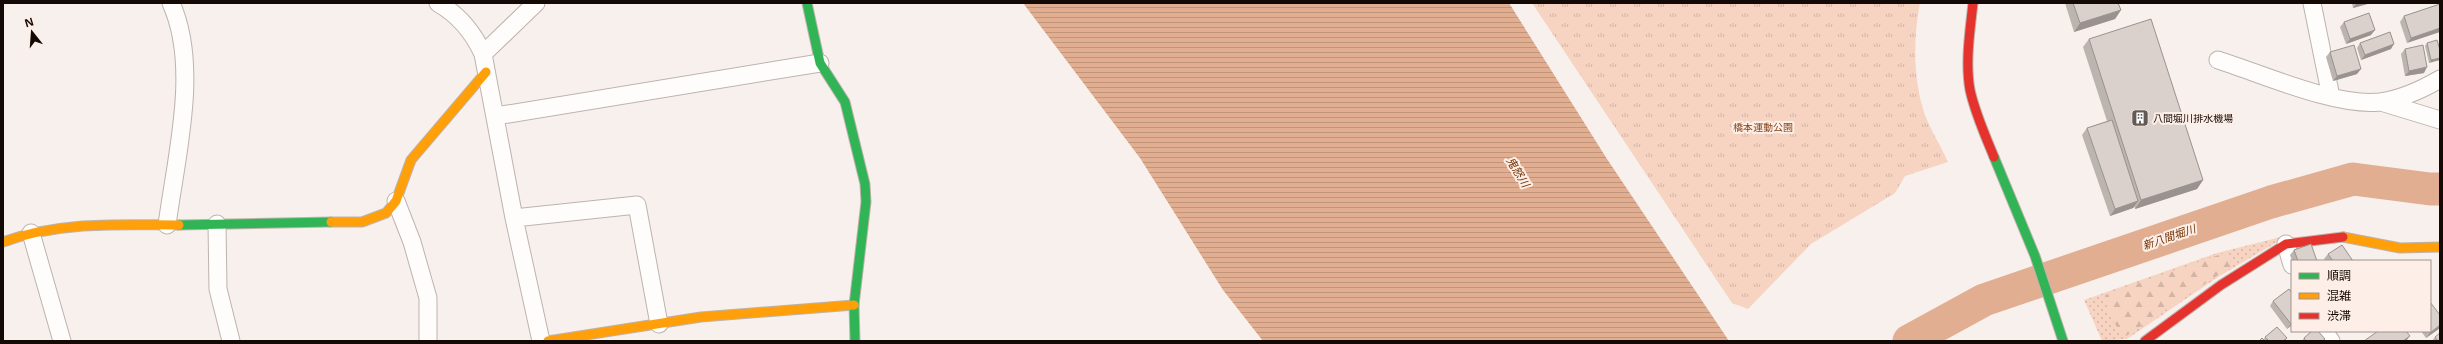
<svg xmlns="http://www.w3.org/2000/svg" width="2443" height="344" font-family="'Open Sans','Noto Sans JP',sans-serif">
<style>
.grass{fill:url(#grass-dots)}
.forest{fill:url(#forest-firs)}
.park{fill:url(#park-tufts)}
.water{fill:url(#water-rules)}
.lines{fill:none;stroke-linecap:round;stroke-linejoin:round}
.river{stroke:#e2ae92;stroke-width:33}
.street-casing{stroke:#bdb3ae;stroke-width:19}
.fast-casing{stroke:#bdb3ae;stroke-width:11}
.slow-casing{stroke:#bdb3ae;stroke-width:11}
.jam-casing{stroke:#bdb3ae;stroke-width:11}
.street{stroke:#fefdfc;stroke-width:17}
.fast{stroke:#30b455;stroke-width:9}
.slow{stroke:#ff9f0a;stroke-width:9}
.jam{stroke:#e5322d;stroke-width:9}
.wall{fill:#bcb4af}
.shaded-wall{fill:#99928f}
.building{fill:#dbd1cc;stroke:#99928f}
.labels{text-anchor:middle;stroke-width:4;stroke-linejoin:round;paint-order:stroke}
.poi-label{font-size:10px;fill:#140904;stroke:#fdefe7;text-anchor:start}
.park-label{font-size:10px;fill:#85431a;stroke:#fdefe7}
.water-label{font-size:11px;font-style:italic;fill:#733204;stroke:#fdefe7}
</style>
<defs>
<pattern id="grass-dots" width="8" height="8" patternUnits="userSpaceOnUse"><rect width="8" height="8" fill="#f7d4c2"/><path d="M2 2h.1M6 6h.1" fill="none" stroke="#d3b5a5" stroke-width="1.8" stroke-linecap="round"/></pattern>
<pattern id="forest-firs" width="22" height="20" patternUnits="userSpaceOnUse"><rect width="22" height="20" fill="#f7d4c2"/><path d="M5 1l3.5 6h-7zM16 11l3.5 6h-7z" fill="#d3b5a5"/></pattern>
<pattern id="park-tufts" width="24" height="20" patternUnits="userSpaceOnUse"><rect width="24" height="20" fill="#f7d4c2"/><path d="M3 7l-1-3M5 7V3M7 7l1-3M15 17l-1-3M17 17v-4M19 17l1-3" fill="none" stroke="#d3b5a5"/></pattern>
<pattern id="water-rules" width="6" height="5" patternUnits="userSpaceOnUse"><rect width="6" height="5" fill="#e2ae92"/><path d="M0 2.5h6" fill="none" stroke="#c1947c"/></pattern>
</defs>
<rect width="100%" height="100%" fill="#f8f0ec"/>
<path class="grass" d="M2289,235L2218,277L2127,339L2102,341L2084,300L2217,253Z"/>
<path class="forest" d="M2227,252L2232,266L2126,336C2113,326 2107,311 2105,296L2107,294Z"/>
<path class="park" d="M1532,3H1920C1913,39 1913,80 1925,115C1931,131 1941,146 1948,162L1905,176L1895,193L1811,244L1748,309L1732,303Z"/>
<path class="water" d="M1023,3H1509L1607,159L1729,341H1263L1223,290L1140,158Z"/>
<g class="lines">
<path class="river" d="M1909,341L1984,300L2271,202L2353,179L2430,189H2440"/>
<defs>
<path id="street" d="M438,3C459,15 473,32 483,54L514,218L541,341
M2312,3L2331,97
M483,54L536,3
M2218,60C2262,74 2336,107 2380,102C2401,99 2423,89 2440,79
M2381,102L2440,120
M496,116L820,63
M396,201L412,242L428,298V341
M514,218L637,205L659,324
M217,224L218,289L231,341
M167,225C176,156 200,67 171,3
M31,233L62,341
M2286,244L2292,265
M2324,331L2331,341"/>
<path id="fast" d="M807,3L820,63L845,102L865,184L866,202L854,305L855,341
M1994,157L2035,256L2063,341
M179,225L331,222"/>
<path id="slow" d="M331,222H362L386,213L396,201L411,160L486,72
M2343,237L2400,248L2440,247
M3,242C59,221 120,225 179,225
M548,341L701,317L854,305"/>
<path id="jam" d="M1973,3C1970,31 1965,62 1970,90C1975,113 1985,135 1994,157
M2145,341L2221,285L2286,244L2343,237"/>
</defs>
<use href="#street" class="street-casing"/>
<use href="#fast" class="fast-casing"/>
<use href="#slow" class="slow-casing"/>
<use href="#jam" class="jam-casing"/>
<use href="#street" class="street"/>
<use href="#fast" class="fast"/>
<use href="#slow" class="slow"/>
<use href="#jam" class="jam"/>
</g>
<path class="wall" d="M2065,3H2118L2121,10L2115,19L2074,32Z
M2352,3H2371L2353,8Z
M2440,4L2407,43L2400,22L2404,16Z
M2344,22L2371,35L2346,44L2340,27Z
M2089,39L2203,180L2197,189L2135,209V207L2133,208L2110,216L2082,135L2087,128L2107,121L2083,47Z
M2360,43L2391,49L2361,60L2357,48Z
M2427,43L2440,50L2429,63L2425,46Z
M2405,49L2424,73L2405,76L2401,54Z
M2330,52L2357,74L2333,81L2326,57Z
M2294,250L2317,261H2292L2290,255Z
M2328,254L2353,261H2325L2324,259Z
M2292,293V325L2287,329L2270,306L2273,301Z
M2440,328L2426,338L2421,331H2430Z
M2265,337L2287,338L2285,341H2259L2264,339Z
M2435,337L2440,341H2432Z
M2304,338L2323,341H2302Z"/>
<path class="shaded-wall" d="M2357,3H2371L2353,8Z
M2121,10L2115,19L2074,32L2080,23Z
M2440,28V32L2407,43L2411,38Z
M2375,30L2371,35L2346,44L2350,39Z
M2394,44L2391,49L2361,60L2365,55Z
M2440,58V60L2429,63L2431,60Z
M2427,67L2424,73L2405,76L2409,71Z
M2361,69L2357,74L2333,81L2337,76Z
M2203,180L2197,189L2135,209L2141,200Z
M2138,201L2133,208L2110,216L2115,209Z
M2292,322V325L2287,329L2291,324Z
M2440,325V328L2426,338L2430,333Z
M2410,336L2406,341H2403Z"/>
<path class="building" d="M2073,3H2118L2121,10L2080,23Z
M2440,4V28L2411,38L2404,16Z
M2369,13L2375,30L2350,39L2344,22Z
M2151,19L2203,180L2141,200L2089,39Z
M2390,32L2394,44L2365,55L2360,43Z
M2437,40L2440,50V58L2431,60L2427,43Z
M2354,45L2361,69L2337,76L2330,52Z
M2423,45L2427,67L2409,71L2405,49Z
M2112,120L2138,201L2115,209L2087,128Z
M2311,244L2317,261H2298L2294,250Z
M2342,245L2353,261H2333L2328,254Z
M2289,289L2292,293V322L2291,324L2273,301Z
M2430,302L2440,315V325L2430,333L2429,331H2430Z
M2277,327L2287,338L2283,341H2269L2265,337Z
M2312,331H2318L2325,339L2322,341H2306L2304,338Z
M2378,331H2406L2410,336L2403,341H2364Z
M2440,333V341H2438L2435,337Z
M2262,338L2265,341H2259Z"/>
<defs>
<symbol id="building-square" viewBox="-11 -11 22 22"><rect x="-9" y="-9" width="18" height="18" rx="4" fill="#645a55" stroke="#fdefe7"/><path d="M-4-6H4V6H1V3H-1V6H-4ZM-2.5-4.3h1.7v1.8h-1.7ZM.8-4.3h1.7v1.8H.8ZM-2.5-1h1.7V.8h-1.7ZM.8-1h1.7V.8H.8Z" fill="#fff"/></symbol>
</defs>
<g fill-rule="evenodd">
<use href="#building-square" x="2130" y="108" width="20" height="20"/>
</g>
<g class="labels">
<g class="poi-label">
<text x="2153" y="122">八間堀川排水機場</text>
</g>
<g class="park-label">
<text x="1763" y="131">橋本運動公園</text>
</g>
<g class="water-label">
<text transform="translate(1518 172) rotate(59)" y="4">鬼怒川</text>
<text transform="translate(2169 237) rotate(-19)" y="4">新八間堀川</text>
</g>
</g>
<rect width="2443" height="344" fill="none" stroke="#140904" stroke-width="8"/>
<rect x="2291" y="260" width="140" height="72" fill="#fdefe7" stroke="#a0938c"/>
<rect x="2299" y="273" width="20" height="6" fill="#30b455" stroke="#a0938c"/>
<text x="2327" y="280" font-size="12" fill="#140904">順調</text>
<rect x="2299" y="293" width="20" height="6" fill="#ff9f0a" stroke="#a0938c"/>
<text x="2327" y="300" font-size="12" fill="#140904">混雑</text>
<rect x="2299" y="313" width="20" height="6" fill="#e5322d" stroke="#a0938c"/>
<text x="2327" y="320" font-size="12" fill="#140904">渋滞</text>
<g transform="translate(32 32) rotate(343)" stroke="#fdefe7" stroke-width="3" paint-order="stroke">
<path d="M0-3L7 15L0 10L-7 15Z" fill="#140904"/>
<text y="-6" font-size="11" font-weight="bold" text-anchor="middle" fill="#140904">N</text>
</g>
</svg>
